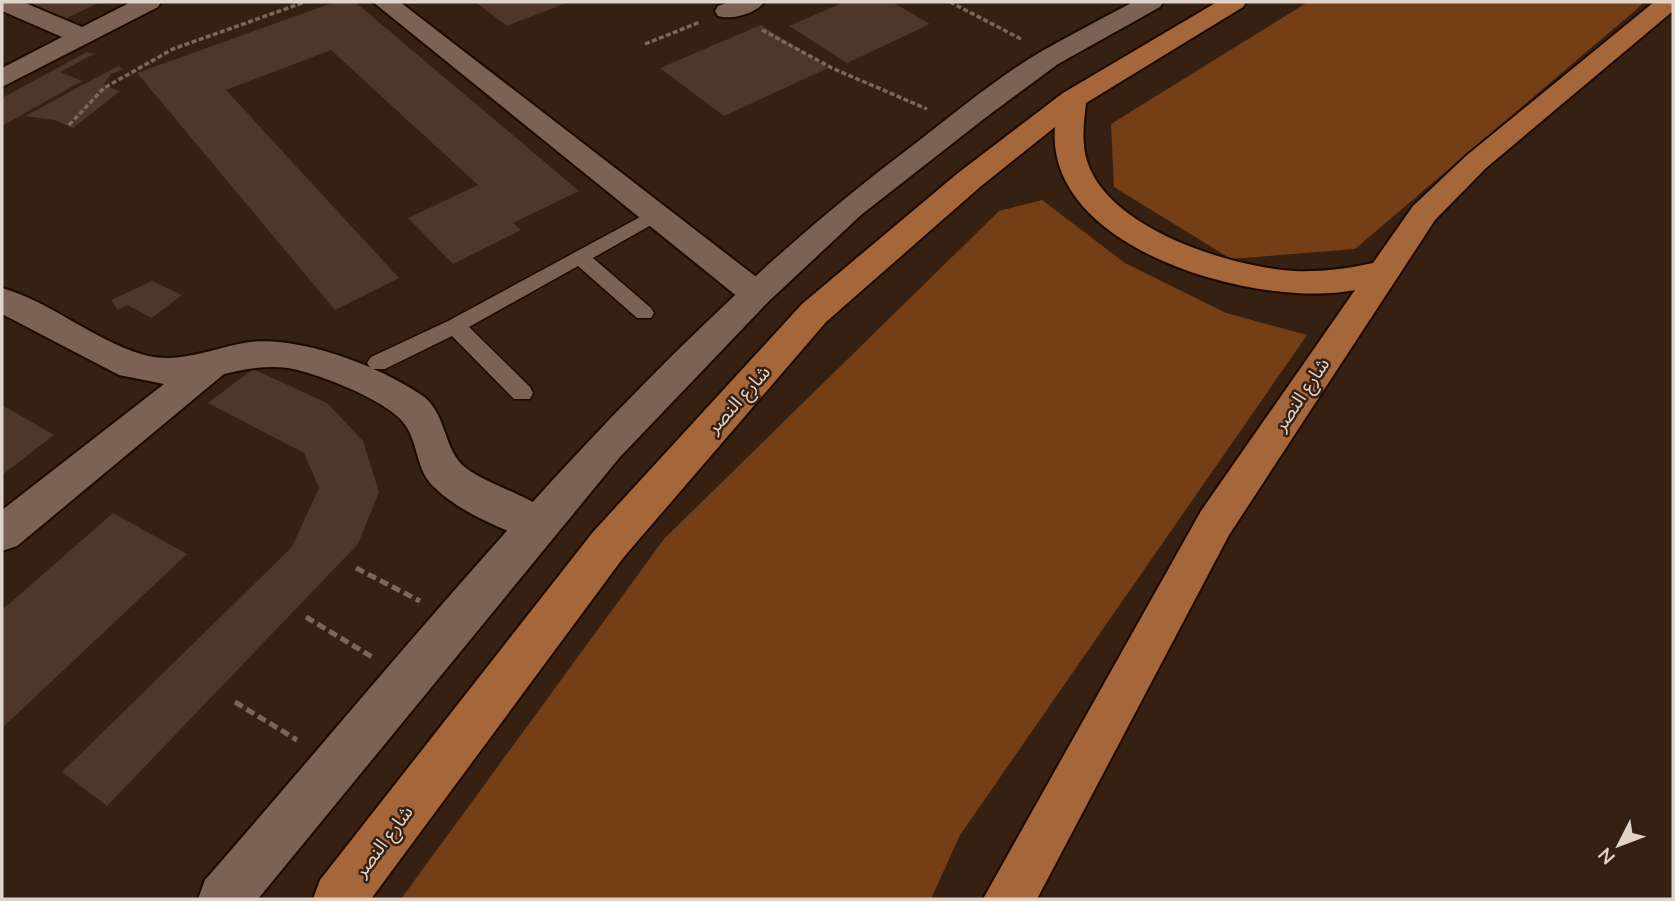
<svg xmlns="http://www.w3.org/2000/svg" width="1675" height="901" font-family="Mulish,'Noto Sans Arabic',sans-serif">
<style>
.green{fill:#743e17}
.building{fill:#4e3628}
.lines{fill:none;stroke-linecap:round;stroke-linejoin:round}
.service-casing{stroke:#1c0900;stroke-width:3}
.minor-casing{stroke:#1c0900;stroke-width:4}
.tertiary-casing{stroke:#1c0900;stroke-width:4}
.primary-casing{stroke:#1c0900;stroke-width:4}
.path-far1{stroke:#7a675b;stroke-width:3.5;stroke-dasharray:5 2.5;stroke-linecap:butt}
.path{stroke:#7a675b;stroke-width:5;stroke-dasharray:9 4.5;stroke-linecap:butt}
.service{fill:#7c6252;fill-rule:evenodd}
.minor{fill:#7c6252;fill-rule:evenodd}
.tertiary{fill:#7c6252;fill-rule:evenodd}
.primary{fill:#a56739;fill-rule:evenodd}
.labels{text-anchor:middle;stroke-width:5;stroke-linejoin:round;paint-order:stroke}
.street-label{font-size:19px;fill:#e2d3ca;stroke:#362012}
</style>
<rect width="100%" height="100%" fill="#362012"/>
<path class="green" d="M1308,2H1645L1355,249L1231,259L1114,187L1111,124Z
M1042,200L1125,263L1226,313L1307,335L960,835L931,899H401L664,539L999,211Z"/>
<path class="building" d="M20,2H100L65,19Z
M335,2H355L579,191L513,223L521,230L453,264L408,218L478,185L331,50L226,90L399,278L335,310L137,73Z
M475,2H569L507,26Z
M844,2H892L930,24L847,63L789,26Z
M761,25L828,68L724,116L660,68Z
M87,52L94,54L60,72L82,81L2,126V98Z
M118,66L124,69L111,74L103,85L120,91L73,128L54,120L25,116Z
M152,281L182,295L152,318L127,305L118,310L111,300Z
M253,369L327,403L363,441L379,492L358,544L107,806L62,772L292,547L319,488L304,453L208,403Z
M2,405L54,435L2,475Z
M113,513L187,554L2,728V610Z"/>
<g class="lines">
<defs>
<path id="service" d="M653,210L662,216L660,220L593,258L651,308L654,313L651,318H637L578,266L469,327L530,387L533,393L530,399H514L452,336L385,369H371L367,363L371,357L448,321Z"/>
<path id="minor" d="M2,2H23L82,27L131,2H161L158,7L2,87V68L62,37L2,11Z
M373,2H400L768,286L773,294L768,302L756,306L744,302Z
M729,2H764C756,14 731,20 718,16L715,11L718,6Z
M2,288C51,302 92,339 141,354C177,366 215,347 250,342C301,336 378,366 420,394C448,412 442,450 466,468C492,488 546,499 559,525L553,537L539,542C505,531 461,513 435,488C416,471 419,446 406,426C392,402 315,372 288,368C266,365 245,369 224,374L17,546L2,551V510L164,384L119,375L2,314Z"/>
<path id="tertiary" d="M1133,2H1163L1160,7L1058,64L985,118L861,215L768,302L619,458L258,899H198L205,880C428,625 639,351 912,146C954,114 996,78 1042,51C1072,34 1103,18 1133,2Z"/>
<path id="primary" d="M1217,2H1246L1243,7L1086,103C1084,122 1081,142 1087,161C1108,229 1231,267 1294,271C1321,272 1346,269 1373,263L1413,206L1466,156L1654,2H1673V11L1486,168L1435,220L1229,535L1037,899H983L1201,511L1355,290C1260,309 1044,251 1055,127L980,187L826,322L623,558L371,899H313L320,880L593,532L802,304L958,173L1063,93Z"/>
</defs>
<use href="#service" class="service-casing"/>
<use href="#minor" class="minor-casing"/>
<use href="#tertiary" class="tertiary-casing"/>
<use href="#primary" class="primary-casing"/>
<path class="path-far1" d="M950,2L1021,39
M762,30L832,68L927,109
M645,44L700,22
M69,125L104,88L173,49L305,2"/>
<path class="path" d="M356,568L420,601
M306,617L372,657
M235,702L297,740"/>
<use href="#service" class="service"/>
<use href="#minor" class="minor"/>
<use href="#tertiary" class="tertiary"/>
<use href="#primary" class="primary"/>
</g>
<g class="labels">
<g class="street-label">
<text transform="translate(1301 394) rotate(-56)" y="7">شارع النصر</text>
<text transform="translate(738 399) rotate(-48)" y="7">شارع النصر</text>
<text transform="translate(383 841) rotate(-53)" y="7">شارع النصر</text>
</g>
</g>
<rect width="1675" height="901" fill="none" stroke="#e2d3ca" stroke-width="7"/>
<g transform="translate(1619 845) rotate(228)" stroke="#362012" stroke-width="5" paint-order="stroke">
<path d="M0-5L12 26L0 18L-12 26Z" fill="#e2d3ca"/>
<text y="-10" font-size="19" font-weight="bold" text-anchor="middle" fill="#e2d3ca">N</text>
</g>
</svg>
